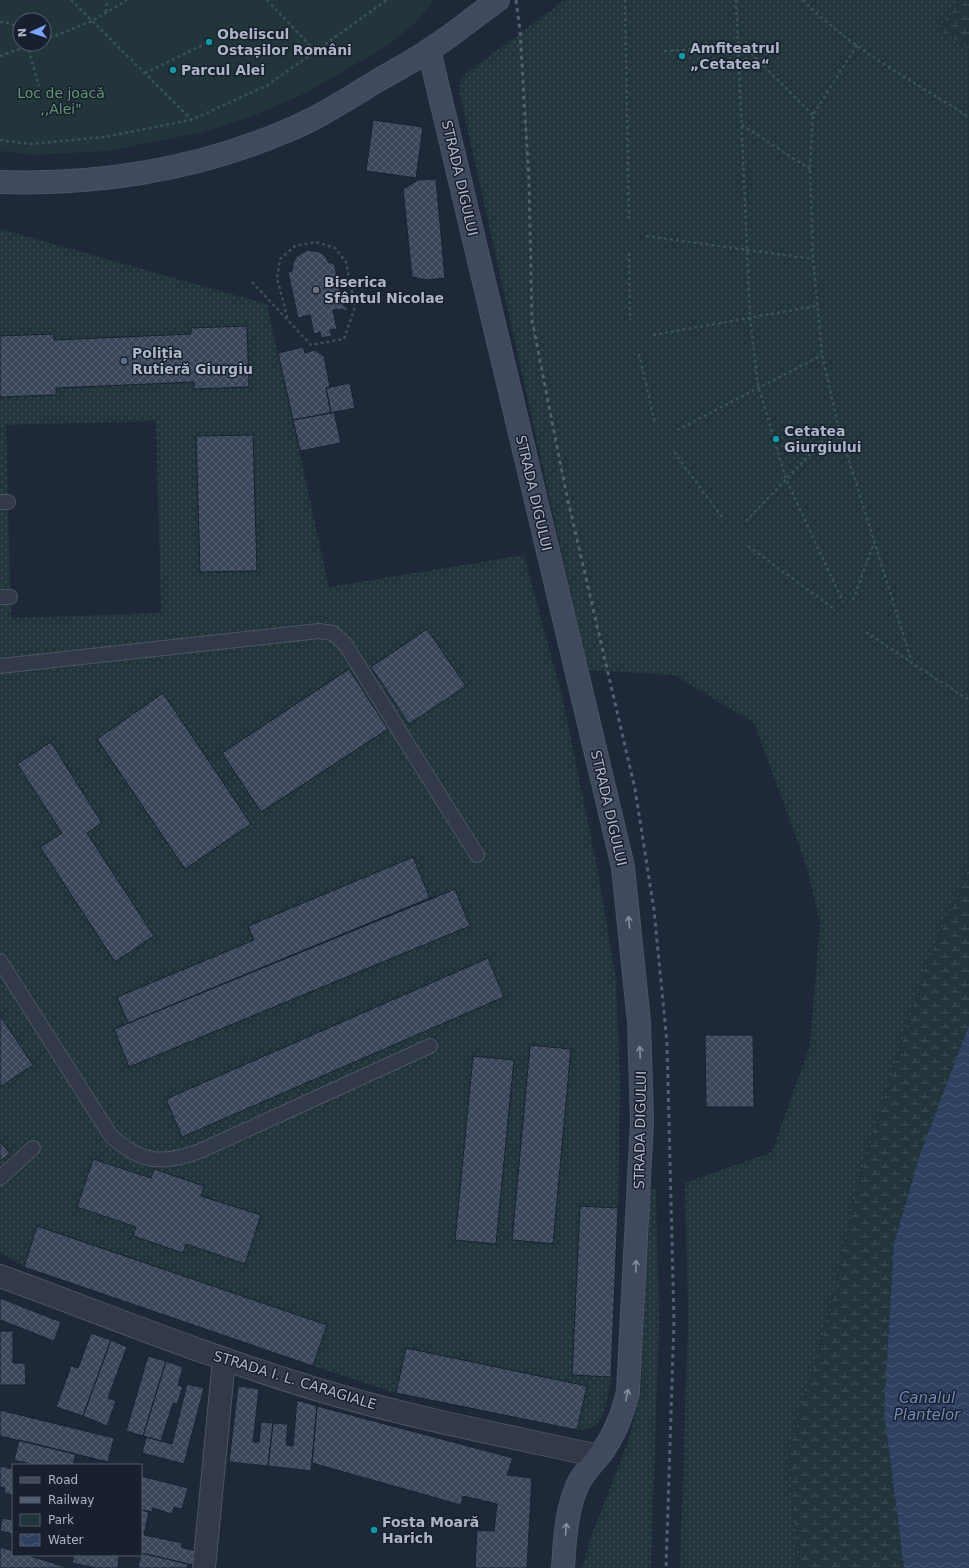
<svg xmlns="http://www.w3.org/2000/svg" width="969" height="1568" font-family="'DejaVu Sans',sans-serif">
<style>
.grass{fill:url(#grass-dots);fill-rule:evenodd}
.wetland{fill:url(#wetland-marsh)}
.park{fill:#21353a;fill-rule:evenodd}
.water{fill:url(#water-waves)}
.building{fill:url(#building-cross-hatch);stroke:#1a2130}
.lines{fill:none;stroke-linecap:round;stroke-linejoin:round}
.lane-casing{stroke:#4d5564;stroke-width:16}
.street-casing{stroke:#4d5564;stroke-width:24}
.secondary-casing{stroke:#4d5564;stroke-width:24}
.path{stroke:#3b5155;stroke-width:2.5;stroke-dasharray:3 3;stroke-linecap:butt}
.lane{stroke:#323a49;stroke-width:14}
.street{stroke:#323a49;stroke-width:22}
.secondary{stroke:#40495d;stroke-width:22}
.rail{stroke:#545e71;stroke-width:3;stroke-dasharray:4 4;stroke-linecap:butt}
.oneway{stroke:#868fa1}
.culture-dot{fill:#0f9aa8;stroke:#181f2e;stroke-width:1.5}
.worship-dot{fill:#6b7280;stroke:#181f2e;stroke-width:1.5}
.service-dot{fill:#5c6f8a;stroke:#181f2e;stroke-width:1.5}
.labels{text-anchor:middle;stroke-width:3;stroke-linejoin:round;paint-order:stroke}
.poi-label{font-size:14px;font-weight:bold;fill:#acb5c6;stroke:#181f2e;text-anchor:start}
.park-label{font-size:14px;fill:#629872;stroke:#181f2e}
.street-label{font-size:14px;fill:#acb5c6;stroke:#181f2e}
.water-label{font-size:15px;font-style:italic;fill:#7289b2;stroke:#181f2e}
</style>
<defs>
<pattern id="grass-dots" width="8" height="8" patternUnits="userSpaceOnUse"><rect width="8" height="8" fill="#21353a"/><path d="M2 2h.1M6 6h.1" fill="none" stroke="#3f5055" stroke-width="1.8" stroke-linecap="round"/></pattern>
<pattern id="wetland-marsh" width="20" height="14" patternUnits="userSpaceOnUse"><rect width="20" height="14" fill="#21353a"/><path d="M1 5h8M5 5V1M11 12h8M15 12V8" fill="none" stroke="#3f5055"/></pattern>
<pattern id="water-waves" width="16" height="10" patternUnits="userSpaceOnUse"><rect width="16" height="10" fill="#2f4060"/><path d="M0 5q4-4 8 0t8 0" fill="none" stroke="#4a5975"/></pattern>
<pattern id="building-cross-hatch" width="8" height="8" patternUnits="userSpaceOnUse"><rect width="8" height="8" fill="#3a4659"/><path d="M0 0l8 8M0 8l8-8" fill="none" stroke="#545e6f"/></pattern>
</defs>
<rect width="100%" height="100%" fill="#1f2839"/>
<path class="grass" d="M565,0H961L938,30L969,48V867L926,966L862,1169L830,1311L789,1452L798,1568H680L688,1321L685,1183L772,1152L810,1045L820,923L807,867L754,723L674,675L588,670L459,91L460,81L467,73Z
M0,229L267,304L329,587L524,555L563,700L597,867L616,980L620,1083L618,1208L580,1206L572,1375L611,1377C608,1398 605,1434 577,1430L586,1386L406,1348L396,1393L313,1366L327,1325L38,1226L24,1267L0,1252V1161L10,1154L0,1141V1087L33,1065L0,1015V397L56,395V388L194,382V389L249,387L247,326L191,328V334L54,340L53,334L0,336ZM156,421L161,613L11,618L6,425ZM253,435L256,571L200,572L196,436ZM348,669L387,729L261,812L223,753ZM163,694L251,824L185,869L97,739ZM51,743L102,823L87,833L154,936L115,962L40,847L62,833L17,764ZM413,857L430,898L455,889L470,926L129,1066L114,1029L128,1023L117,997L254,940L248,926ZM487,958L504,997L182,1137L166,1099ZM530,1046L571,1050L553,1244L512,1240ZM473,1057L514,1061L496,1244L455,1239ZM93,1159L151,1178L155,1169L204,1186L201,1196L261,1216L245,1264L186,1244L183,1253L133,1236L136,1227L77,1207Z
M656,1189L659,1322L651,1568H582L591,1537L629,1439L641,1391L649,1190Z"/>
<path class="wetland" d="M961,0H969V48L938,30Z
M969,867V1025L920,1154L894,1244L884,1411L904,1568H798L789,1452L830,1311L862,1169L926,966Z"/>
<path class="park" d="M0,0H434L416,22L387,46L304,94L245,119L199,133L108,151L31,155L0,151ZM20,20H44V44H20Z"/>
<path class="water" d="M969,1025V1568H904L884,1411L894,1244L920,1154Z"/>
<path class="building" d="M373,120L423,127L416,178L366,171Z
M436,179L445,278L427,280L412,277L403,189L418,180Z
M308,250L320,252L326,257L329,263H334L343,305L348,308L346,311L341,309L333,310L337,329L330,330L332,336L321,338L320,332L314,334L310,315L298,318L288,272L292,271L293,263L297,256Z
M247,326L249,387L194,389V382L56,388V395L0,397V336L54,334V340L191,334V328Z
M303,347L305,353L315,350L324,356L330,387L326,388L331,413L293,420L278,353Z
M350,383L355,408L331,413L326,388Z
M334,412L341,443L300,451L293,420Z
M253,435L257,571L200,572L196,436Z
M427,629L466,686L409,724L371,667Z
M349,669L388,729L261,812L222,753Z
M163,693L251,824L185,869L97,739Z
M51,742L102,823L87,833L154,936L115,962L40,847L62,833L17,764Z
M413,857L430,898L128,1023L117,997L254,940L248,926Z
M455,889L470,926L129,1067L114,1029Z
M488,958L504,997L182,1137L166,1099Z
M0,1015L33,1065L0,1087Z
M705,1035H753L754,1107H706Z
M530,1045L571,1049L553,1244L512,1240Z
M473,1056L514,1060L496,1244L455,1240Z
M0,1141L10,1154L0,1161Z
M93,1159L151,1178L154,1169L204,1186L201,1196L261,1215L245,1264L186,1244L183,1253L133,1236L136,1227L77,1207Z
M580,1206L618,1208L611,1377L572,1375Z
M37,1226L327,1325L313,1366L24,1267Z
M0,1298L61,1322L54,1341L0,1320Z
M0,1331H13V1363H25L26,1385H0Z
M91,1333L111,1340L83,1416L56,1407L71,1366L78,1368Z
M111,1340L127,1347L108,1398L116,1401L107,1426L83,1416Z
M406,1348L587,1386L577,1430L396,1393Z
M148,1356L166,1361L143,1436L126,1431Z
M166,1361L183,1367L178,1385L183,1387L177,1404L173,1403L161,1441L143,1436Z
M187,1384L204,1388L184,1464L142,1453L146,1437L172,1444Z
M238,1386L259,1389L253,1442H259L261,1422L273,1423L268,1466L229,1462Z
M297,1400L317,1406L311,1471L268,1466L273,1423L288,1424L286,1445L293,1446Z
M317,1406L513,1458L507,1475L532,1478L527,1568H475L477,1530L494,1531L497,1504L463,1496L461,1505L312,1463Z
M0,1410L114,1438L108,1462L0,1436Z
M19,1440L76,1454L73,1465H35L14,1460Z
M0,1466L13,1469V1495L4,1493L5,1488L0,1487Z
M141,1476L188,1488L182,1509L174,1507L172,1514L153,1508L152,1512L141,1510Z
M141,1510L149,1512L144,1535L183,1543L181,1547L195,1551L193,1565L141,1553Z
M2,1518L13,1520V1534L0,1531Z
M0,1547L13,1551V1555H27L69,1568H0Z
M141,1553L188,1564L187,1568H138Z
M69,1555H119L118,1568H95L72,1563L74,1556Z"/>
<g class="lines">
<defs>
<path id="lane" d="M0,502H8
M0,597H10
M0,666L319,631L333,633L345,644L477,855
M0,961L111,1136C141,1163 163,1165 200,1151L430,1046
M0,1178L33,1148"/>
<path id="street" d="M0,1276C109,1316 217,1360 329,1393C417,1419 508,1436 598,1456
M204,1568L224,1359"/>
<path id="secondary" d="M429,50L623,867L639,1022L642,1121L628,1392C623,1412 616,1432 604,1449C596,1461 585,1470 578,1484C566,1510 565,1539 563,1568
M0,182C98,185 194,170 284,132C317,119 347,99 377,81C394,71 412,62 429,50C453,35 475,16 498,0"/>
</defs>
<use href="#lane" class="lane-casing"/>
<use href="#street" class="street-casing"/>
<use href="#secondary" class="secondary-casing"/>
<path class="path" d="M71,0L191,119
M267,0L316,52
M625,0L629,219
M736,0L750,317L758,386L786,479L843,602
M803,0C847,46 914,82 969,117
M106,12L107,0
M0,22C8,22 15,24 20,31
M44,40L92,21L127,0
M27,44L39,86
M857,45L813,115L810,169L813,259L822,355L838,425L912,663L969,700
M664,51L745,47L813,115
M0,56L34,44
M145,73L209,42
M742,125L810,169
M0,140L31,144L104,137L191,120L268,85L387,0
M646,236L813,259
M629,253L630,320
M252,282L311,345L344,339L355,307L346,262L335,248L316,242L295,246L280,259L277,278L288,320
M653,335L816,306
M639,354L655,423
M677,430L822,355
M674,452L724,520
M746,521L838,425
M748,546L833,608
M853,600L874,543
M866,632L912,663"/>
<use href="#lane" class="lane"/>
<use href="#street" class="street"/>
<use href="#secondary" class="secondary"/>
<path class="rail" d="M516,0L520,31L529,181L532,320L566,492L635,789L654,910L667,1043L674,1321L666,1568"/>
</g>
<defs><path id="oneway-shaft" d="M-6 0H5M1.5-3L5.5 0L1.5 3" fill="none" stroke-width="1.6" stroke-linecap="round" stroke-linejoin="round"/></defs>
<g class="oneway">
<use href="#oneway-shaft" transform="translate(629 922) rotate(-96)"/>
<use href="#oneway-shaft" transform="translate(640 1052) rotate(-92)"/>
<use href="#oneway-shaft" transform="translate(636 1266) rotate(-87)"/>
<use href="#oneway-shaft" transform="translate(627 1395) rotate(-78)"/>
<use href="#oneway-shaft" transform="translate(566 1529) rotate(-86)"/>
</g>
<g class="culture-dot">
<circle cx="209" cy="42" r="4"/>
<circle cx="682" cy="56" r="4"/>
<circle cx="173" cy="70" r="4"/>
<circle cx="776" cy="439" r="4"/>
<circle cx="374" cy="1530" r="4"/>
</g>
<circle class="worship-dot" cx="316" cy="290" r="4"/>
<circle class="service-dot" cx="124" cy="361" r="4"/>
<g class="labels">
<g class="poi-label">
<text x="217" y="39">Obeliscul<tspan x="217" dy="16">Ostașilor Români</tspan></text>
<text x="690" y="53">Amfiteatrul<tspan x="690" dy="16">„Cetatea“</tspan></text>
<text x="181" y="75">Parcul Alei</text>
<text x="324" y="287">Biserica<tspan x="324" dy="16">Sfântul Nicolae</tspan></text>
<text x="132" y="358">Poliția<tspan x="132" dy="16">Rutieră Giurgiu</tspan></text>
<text x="784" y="436">Cetatea<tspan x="784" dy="16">Giurgiului</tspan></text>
<text x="382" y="1527">Fosta Moară<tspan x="382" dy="16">Harich</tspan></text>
</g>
<g class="park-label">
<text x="61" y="98">Loc de joacă<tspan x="61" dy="16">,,Alei"</tspan></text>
</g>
<g class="street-label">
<text transform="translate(460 178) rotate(77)" y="5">STRADA DIGULUI</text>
<text transform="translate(534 493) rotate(77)" y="5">STRADA DIGULUI</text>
<text transform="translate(609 808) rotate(77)" y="5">STRADA DIGULUI</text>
<text transform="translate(640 1130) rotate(-89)" y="5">STRADA DIGULUI</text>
<text transform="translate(295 1380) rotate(17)" y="5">STRADA I. L. CARAGIALE</text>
</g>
<g class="water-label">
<text x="927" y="1403">Canalul<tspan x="927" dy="17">Plantelor</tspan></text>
</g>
</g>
<rect x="12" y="1464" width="130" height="92" fill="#181f2e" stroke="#535b6b"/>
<rect x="20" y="1477" width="20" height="6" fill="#40495d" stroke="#535b6b"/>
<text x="48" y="1484" font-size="12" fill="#acb5c6">Road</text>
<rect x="20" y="1497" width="20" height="6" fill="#545e71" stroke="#535b6b"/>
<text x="48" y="1504" font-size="12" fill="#acb5c6">Railway</text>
<rect x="20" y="1514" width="20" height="12" fill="#21353a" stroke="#535b6b"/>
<text x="48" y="1524" font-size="12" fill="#acb5c6">Park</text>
<rect x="20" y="1534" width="20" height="12" fill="url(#water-waves)" stroke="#535b6b"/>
<text x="48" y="1544" font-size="12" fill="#acb5c6">Water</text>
<g transform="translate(32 32) rotate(267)"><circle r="19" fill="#181f2e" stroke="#535b6b"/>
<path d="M0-3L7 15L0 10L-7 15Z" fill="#79a4ff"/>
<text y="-6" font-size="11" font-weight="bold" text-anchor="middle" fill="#acb5c6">N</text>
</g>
</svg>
